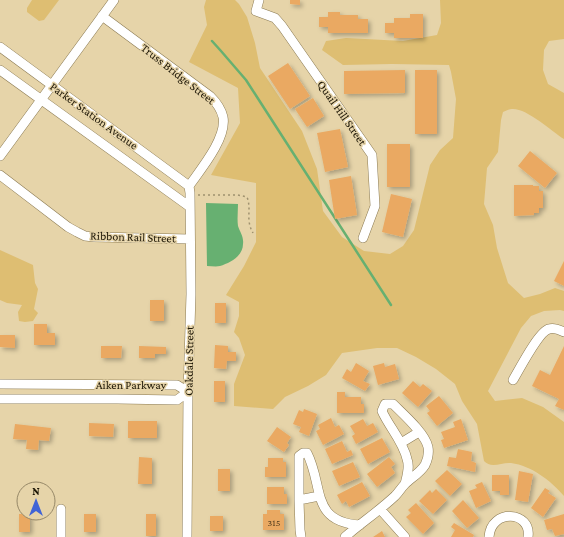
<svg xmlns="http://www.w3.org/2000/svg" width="564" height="537" font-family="'Crimson Pro',serif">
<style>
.green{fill:#debe72}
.water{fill:#67b071}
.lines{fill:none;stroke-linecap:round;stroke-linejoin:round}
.stream{stroke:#67b071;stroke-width:2.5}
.building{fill:#eaa962;filter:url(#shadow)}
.minor-casing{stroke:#8b7a52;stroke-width:10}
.path{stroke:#9f916f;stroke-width:1.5;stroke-dasharray:2 3;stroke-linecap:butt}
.minor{stroke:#fff;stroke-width:9}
.labels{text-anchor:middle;stroke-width:3;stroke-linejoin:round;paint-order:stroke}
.number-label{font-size:10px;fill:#503b1d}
.street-label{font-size:12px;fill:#1d1606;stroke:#e6d4a9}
</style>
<defs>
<filter id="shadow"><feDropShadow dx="2.5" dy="2.5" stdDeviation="2" flood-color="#0004"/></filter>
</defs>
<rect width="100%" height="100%" fill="#e6d4a9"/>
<path class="green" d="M32,0H59L44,20L39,21L27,12V8Z
M206,0H235L239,4L247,17L255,43L260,68L302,131L317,169L323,211L342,237L364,251L390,254L403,246L414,230L430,165L440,150L453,138L456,99L451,72L449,65L392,64L343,65L322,50L326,41L346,38L403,41L437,35L441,23L440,0H564V39L549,41L544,50L543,70L548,84L564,93V139C551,131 527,108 512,109C509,109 506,111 503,112L501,120L498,152L487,168L484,204L493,225L497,248L508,283L524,298L540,294L555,288L564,291V311L560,310L544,311L531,316L521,328L488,391L495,401L522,398L543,407L564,422V496C550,480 532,466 511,463C502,462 491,469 484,461L477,424L462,401L455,384L436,369L416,357L397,348H377L342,353L326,375L308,386L285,397L273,409L234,406V384L245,355L239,338L234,332L239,316V302L226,295L244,266L256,242V183L211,175L240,123L238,88L189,62L207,25L204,7Z
M0,250L33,265L35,283L38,289L34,309L38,313L33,321L25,322L19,321L18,312L22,305L7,303L0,300Z"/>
<path class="water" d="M206,203L238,204C238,211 237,219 238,226C240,232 244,237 243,244C243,256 230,263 220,266C216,267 211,266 207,266Z"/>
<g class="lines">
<path class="stream" d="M212,41L221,51L246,80L391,305"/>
</g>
<path class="building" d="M290,0H300V5L290,4Z
M328,12H340V15H358V19H368V33H328V27H319V17H328Z
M410,14H423V38H394V33H385V23H394V18H410Z
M288,63L310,96L290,109L268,76Z
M405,70V93L344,94V71Z
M415,70H437V134H415Z
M313,98L324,116L307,127L295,109Z
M340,129L348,167L325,172L317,133Z
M387,144H410V187H387Z
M530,151L557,173L545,188L518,166Z
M351,176L357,215L335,219L329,180Z
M514,185H533V186H539V191H543V208H539V213H534V215L514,216Z
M391,194L412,199L403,237L382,232Z
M564,261V286L554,281Z
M150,300H164V321H150Z
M215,303H226V323H215Z
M34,324H47V333H55V345H34Z
M0,335H15V348L0,347Z
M215,345L228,346V352H236V361H227L226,369L214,368Z
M101,346H122L121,358H101Z
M139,346L166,347V354H155V358H139Z
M564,346V410L555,406L559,399L532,386L540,370L550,375Z
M356,363L369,371L363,381L370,384L365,391L342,378L347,369L351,372Z
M384,363L385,367L395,364L399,379L378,385L373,366Z
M214,381H225V402H214Z
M413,381L420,387L423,384L432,391L418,407L402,393Z
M337,392H345V397H361V404H364V413H337Z
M439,396L453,413L437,426L427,413L430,411L426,406Z
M304,409L317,414L309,436L299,432L301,427L293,424L299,410L303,412Z
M331,418L335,427L339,425L344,434L323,445L316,431L320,429L318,425Z
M363,419L367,426L373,423L378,432L356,444L352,436L355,434L350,426Z
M461,419L468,440L444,448L441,440L444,439L441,432L455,427L453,422Z
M128,421H157V438H128Z
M89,423L114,424L113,437L89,436Z
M15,424L51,428L49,441L39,440L38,450L26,449L27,440L13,439Z
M277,427L291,437L287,443L289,445L284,452L267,441Z
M382,438L390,452L368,464L360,449Z
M342,441L347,452L351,450L353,455L332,464L325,449Z
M458,449L472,452L471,461L476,463L475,472L447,466L449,457L456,458Z
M139,457L152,458V484H138Z
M389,457L395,464L391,467L395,473L377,487L367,474Z
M268,458H283V462H286V477H265V467H268Z
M353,462L360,477L339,486L332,471Z
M218,469H230V491H218Z
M447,470L462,484L450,496L435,481Z
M519,471L533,474L528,502L515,500Z
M492,475H509V495H500V491H492Z
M362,482L370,496L349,507L346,501L342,504L337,495Z
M482,482L491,501L476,508L469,491L477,488L475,485Z
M267,487H284V494H287V504H267Z
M545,488L550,491L548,493L556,498L543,517L531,508Z
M436,489L447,500L433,514L419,501L430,490L432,493Z
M463,500L479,518L467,528L452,511Z
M416,503L434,523L423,534L406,517L411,513L408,510Z
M267,510H280V514H284V530H263V514H267Z
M19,514H30V532H19Z
M84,514H96V532H84Z
M146,514H156V536H146Z
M564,514V534L555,536L552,529L547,530L544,520Z
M210,516H223V531H210Z
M454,523L474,535L473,537H451L455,530L451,527Z
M382,531L385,537H373Z"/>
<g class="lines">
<defs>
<path id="minor" d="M259,0L256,11L275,18L282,26L372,155L375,206L363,238
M102,16L210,96C216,102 221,108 223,117C227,138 201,169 189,186
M0,47L189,186
M0,70L190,207
M0,156L114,0
M0,175L68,227L77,232L85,236L94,237L190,239
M513,380C519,370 539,331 549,329C554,327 560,330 564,332
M0,384L177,385L188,392L177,400L117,399H0
M401,443L419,432
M299,500L319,496
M380,509L405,537
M61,537V509
M187,537L188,392L191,294L190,193L189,186
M301,537L300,530L299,500V456L303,453H307C324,486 310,522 360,525
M345,537C361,523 379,511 395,496C399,492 401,488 405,484C411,478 420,473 425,465C428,459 429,453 428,447C425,433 403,414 393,404H385L382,411C389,427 403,441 407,459C410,467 407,476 405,484
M489,537C491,508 532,511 528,537"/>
</defs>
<use href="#minor" class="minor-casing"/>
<path class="path" d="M198,195H238L247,197C252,210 245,219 253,233"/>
<use href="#minor" class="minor"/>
</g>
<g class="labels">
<g class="number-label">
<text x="274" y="526">315</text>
</g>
<g class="street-label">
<text transform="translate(178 74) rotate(38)" y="4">Truss Bridge Street</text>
<text transform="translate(342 113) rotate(55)" y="4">Quail Hill Street</text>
<text transform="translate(94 116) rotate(36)" y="4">Parker Station Avenue</text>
<text transform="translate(133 237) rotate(2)" y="4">Ribbon Rail Street</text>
<text transform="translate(189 361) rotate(-89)" y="4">Oakdale Street</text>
<text x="131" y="389">Aiken Parkway</text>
</g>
</g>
<g transform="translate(36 501)"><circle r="19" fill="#e6d4a9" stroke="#968868"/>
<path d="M0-3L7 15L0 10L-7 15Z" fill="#4164d6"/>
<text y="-6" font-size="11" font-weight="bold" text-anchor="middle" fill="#1d1606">N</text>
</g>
</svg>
